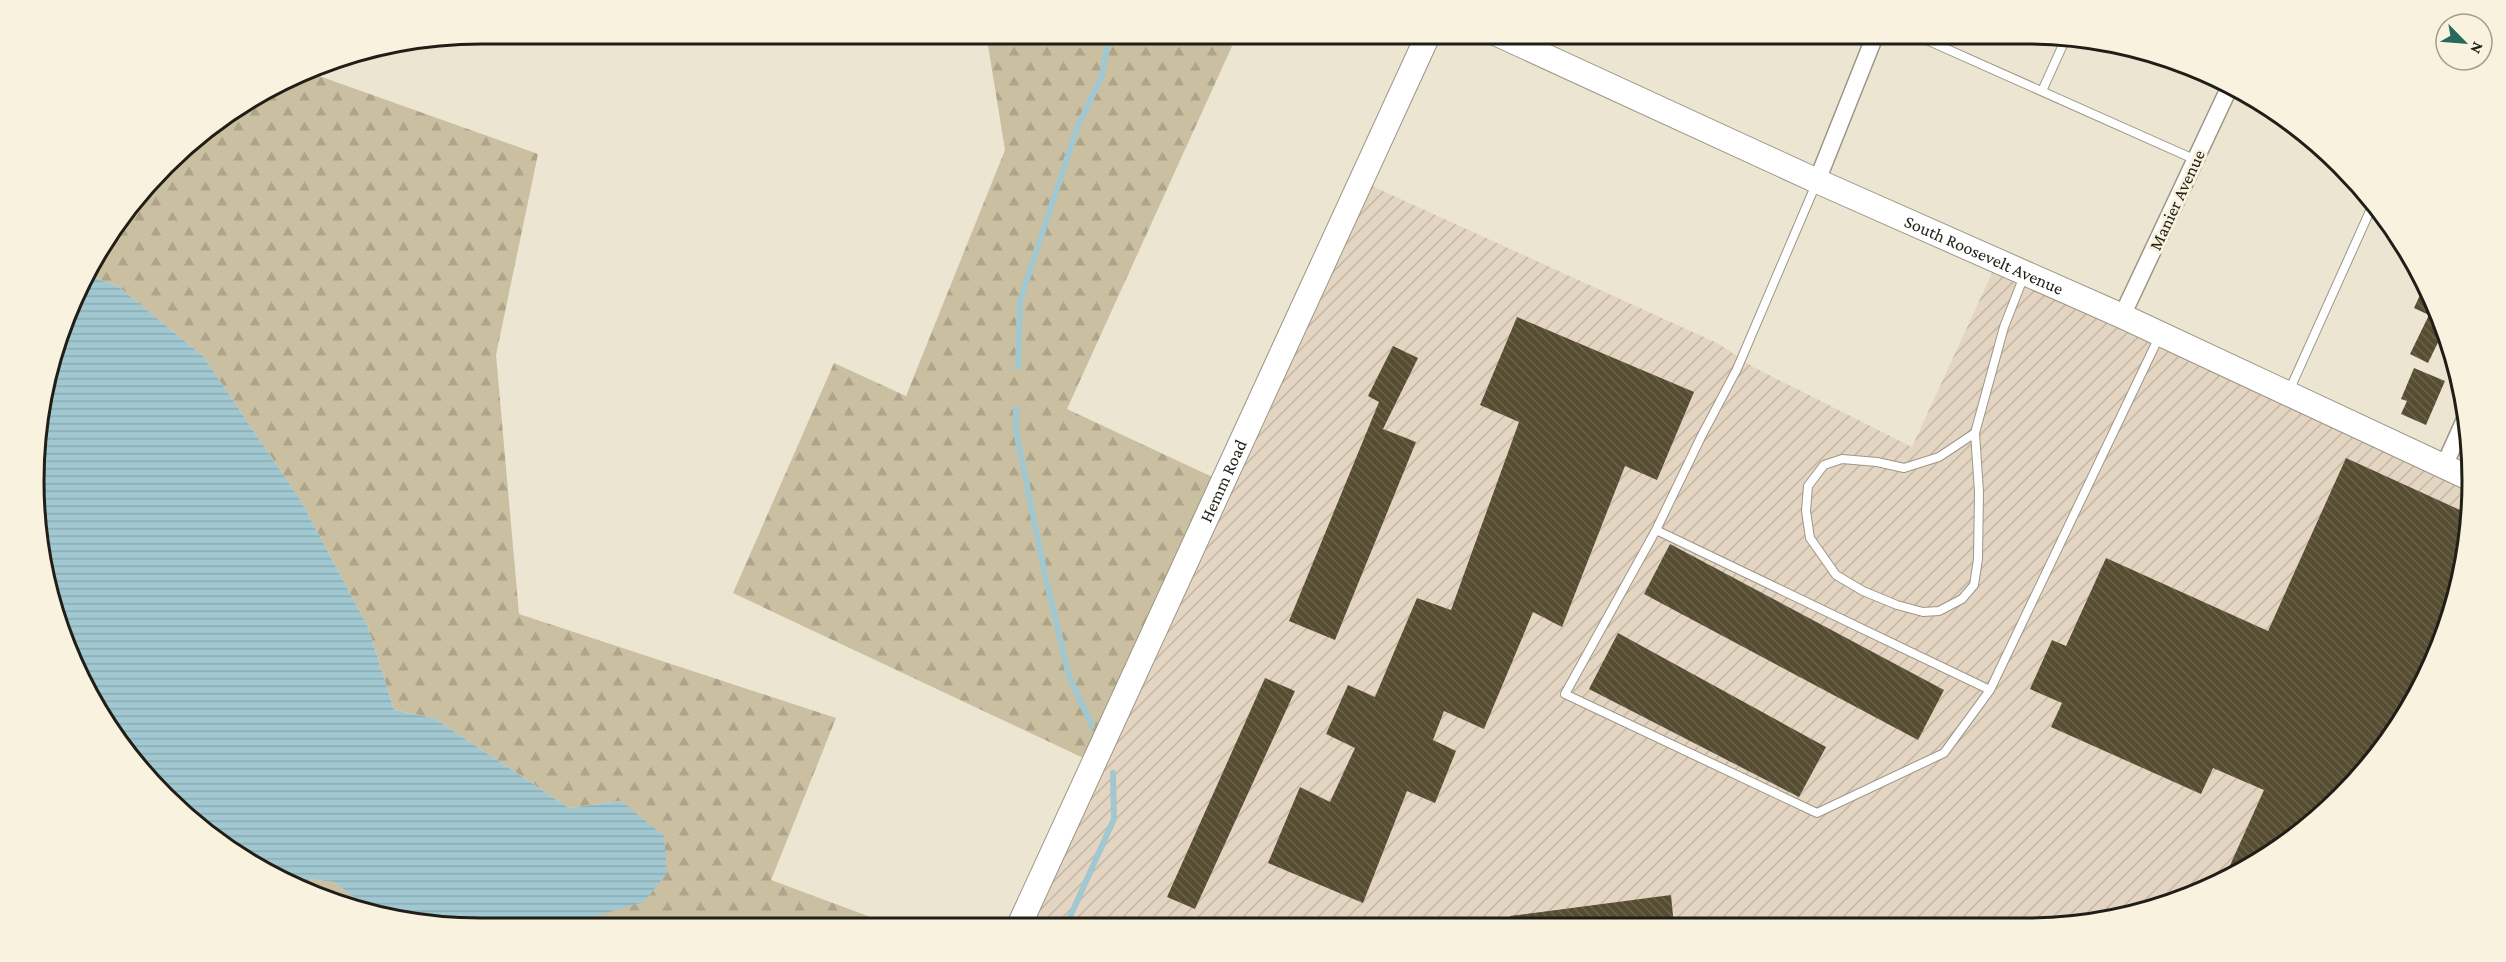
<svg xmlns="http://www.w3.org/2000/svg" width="2506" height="962" font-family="'Crimson Pro',serif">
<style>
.industrial{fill:url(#industrial-furrows)}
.forest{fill:url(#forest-firs)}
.water{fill:url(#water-rules)}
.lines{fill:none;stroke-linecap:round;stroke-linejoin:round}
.stream{stroke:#a1c8d1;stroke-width:6}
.building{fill:url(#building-back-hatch)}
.lane-casing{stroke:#9d9685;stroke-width:10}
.street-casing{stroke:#9d9685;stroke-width:19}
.secondary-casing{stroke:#9d9685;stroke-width:26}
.lane{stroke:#fff;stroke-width:8}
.street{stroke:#fff;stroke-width:16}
.secondary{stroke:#fff;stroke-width:24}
.labels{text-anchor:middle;stroke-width:6;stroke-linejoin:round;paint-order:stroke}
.street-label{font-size:18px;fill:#211e17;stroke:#f9f2df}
.rim{fill:none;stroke:#211e17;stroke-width:3}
</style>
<defs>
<pattern id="industrial-furrows" width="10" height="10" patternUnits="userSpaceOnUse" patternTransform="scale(1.5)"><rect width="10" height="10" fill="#e4d5c2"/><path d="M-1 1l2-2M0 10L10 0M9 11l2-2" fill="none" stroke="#c3b6a6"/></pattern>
<pattern id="forest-firs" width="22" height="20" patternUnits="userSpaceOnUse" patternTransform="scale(1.5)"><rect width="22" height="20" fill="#cabfa1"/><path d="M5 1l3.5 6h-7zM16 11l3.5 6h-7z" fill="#ada48a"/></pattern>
<pattern id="water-rules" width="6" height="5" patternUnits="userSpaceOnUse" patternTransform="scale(1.5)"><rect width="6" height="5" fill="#a1c8d1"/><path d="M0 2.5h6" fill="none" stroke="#8aabb3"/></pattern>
<pattern id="building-back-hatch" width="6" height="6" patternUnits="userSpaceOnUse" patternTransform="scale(1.5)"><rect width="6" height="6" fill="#574d32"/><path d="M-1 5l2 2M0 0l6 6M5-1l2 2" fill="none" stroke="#6b634d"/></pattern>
</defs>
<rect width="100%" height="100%" fill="#ece5d2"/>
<path class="industrial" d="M1361,181L1719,344L1753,367L1912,447L1998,260L2471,479L2472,511L2458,597L2321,818L2223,883L2084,925L1020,928Z"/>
<path class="forest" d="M986,33H1238L1067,409L1223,482L1094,763L733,593L834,363L906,396L1005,150Z
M305,71L538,154L496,355L519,614L836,718L771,880L900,928L567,929L568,924L644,901L621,801L569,808L434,718L394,710L368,627L301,501L203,356L119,287L85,274L93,257L186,144L257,93Z
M270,875L334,882L377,915L365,914L283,883Z"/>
<path class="water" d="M85,274L119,287L203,356L301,501L368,627L394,710L434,718L569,808L621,801L664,836L667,873L644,902L568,924L567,929H481L377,915L334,882L270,875L209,837L108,730L67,653L42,569L37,422L57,337Z"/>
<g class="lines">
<path class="stream" d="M1018,367L1020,301L1077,128L1102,76L1109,33
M1016,408V431L1045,575L1069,676L1092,726
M1065,928L1114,819L1113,773"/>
</g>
<path class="building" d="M2425,284L2445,328L2428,363L2410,354L2429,315L2414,308Z
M1517,317L1694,392L1657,480L1625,466L1562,627L1533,612L1484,729L1444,711L1433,740L1456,751L1435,803L1407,791L1363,903L1268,863L1300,787L1330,802L1355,748L1326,734L1348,685L1375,697L1417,598L1451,610L1519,422L1480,405Z
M1393,346L1418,358L1383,429L1416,442L1335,640L1289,621L1379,402L1368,396Z
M2414,368L2445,381L2426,425L2401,414L2407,401L2401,399Z
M2346,458L2471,515L2458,597L2398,730L2321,818L2222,883L2264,790L2213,768L2201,794L2051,727L2062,703L2030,689L2052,640L2066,646L2106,558L2268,631Z
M1670,544L1944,690L1918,740L1644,594Z
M1618,633L1826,747L1799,797L1589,689Z
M1265,678L1295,691L1195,909L1167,897Z
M1671,895L1674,926L1511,927L1510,916Z"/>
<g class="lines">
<defs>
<path id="lane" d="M1911,33L2196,160
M2042,91L2066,38
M1816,184L1737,369L1701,437L1656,530L1990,690L2159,337
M2289,391L2374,202
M1975,433L1939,457L1904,468L1877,462L1842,459L1824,465L1808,486L1806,511L1810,538L1836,575L1863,591L1897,605L1923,612L1939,611L1962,599L1974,585L1978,559L1979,492L1975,433L2004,327L2024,276
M1656,530L1565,694L1817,813L1944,753L1990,690"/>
<path id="street" d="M1817,181L1876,33
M2122,316L2231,84
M2444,466L2467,415"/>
<g id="secondary">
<path id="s1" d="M1495,33L1817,181L2122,316L2471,479"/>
<path id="s2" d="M1018,928L1429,33"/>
</g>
</defs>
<use href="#lane" class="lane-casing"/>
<use href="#street" class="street-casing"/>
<use href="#secondary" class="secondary-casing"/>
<use href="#lane" class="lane"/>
<use href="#street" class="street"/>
<use href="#secondary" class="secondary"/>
</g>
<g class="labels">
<g class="street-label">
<text transform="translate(2177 200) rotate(-65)" y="6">Manier Avenue</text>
<text dy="6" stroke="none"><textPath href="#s1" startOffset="537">South Roosevelt Avenue</textPath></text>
<text dy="6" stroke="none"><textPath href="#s2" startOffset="492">Hemm Road</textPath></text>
</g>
</g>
<path d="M0 0H2506V962H0ZM481 44H2025A437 437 0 0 1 2462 481V481A437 437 0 0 1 2025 918H481A437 437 0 0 1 44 481V481A437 437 0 0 1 481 44Z" fill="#f9f2df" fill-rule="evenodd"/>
<path class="rim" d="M481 44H2025A437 437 0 0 1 2462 481V481A437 437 0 0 1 2025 918H481A437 437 0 0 1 44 481V481A437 437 0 0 1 481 44Z"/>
<g transform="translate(2464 42) rotate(115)"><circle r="28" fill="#f9f2df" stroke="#a39d8f" stroke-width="1.5"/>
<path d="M0-4.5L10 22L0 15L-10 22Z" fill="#266a5c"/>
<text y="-9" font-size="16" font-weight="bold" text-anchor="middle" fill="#211e17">N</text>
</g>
</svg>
